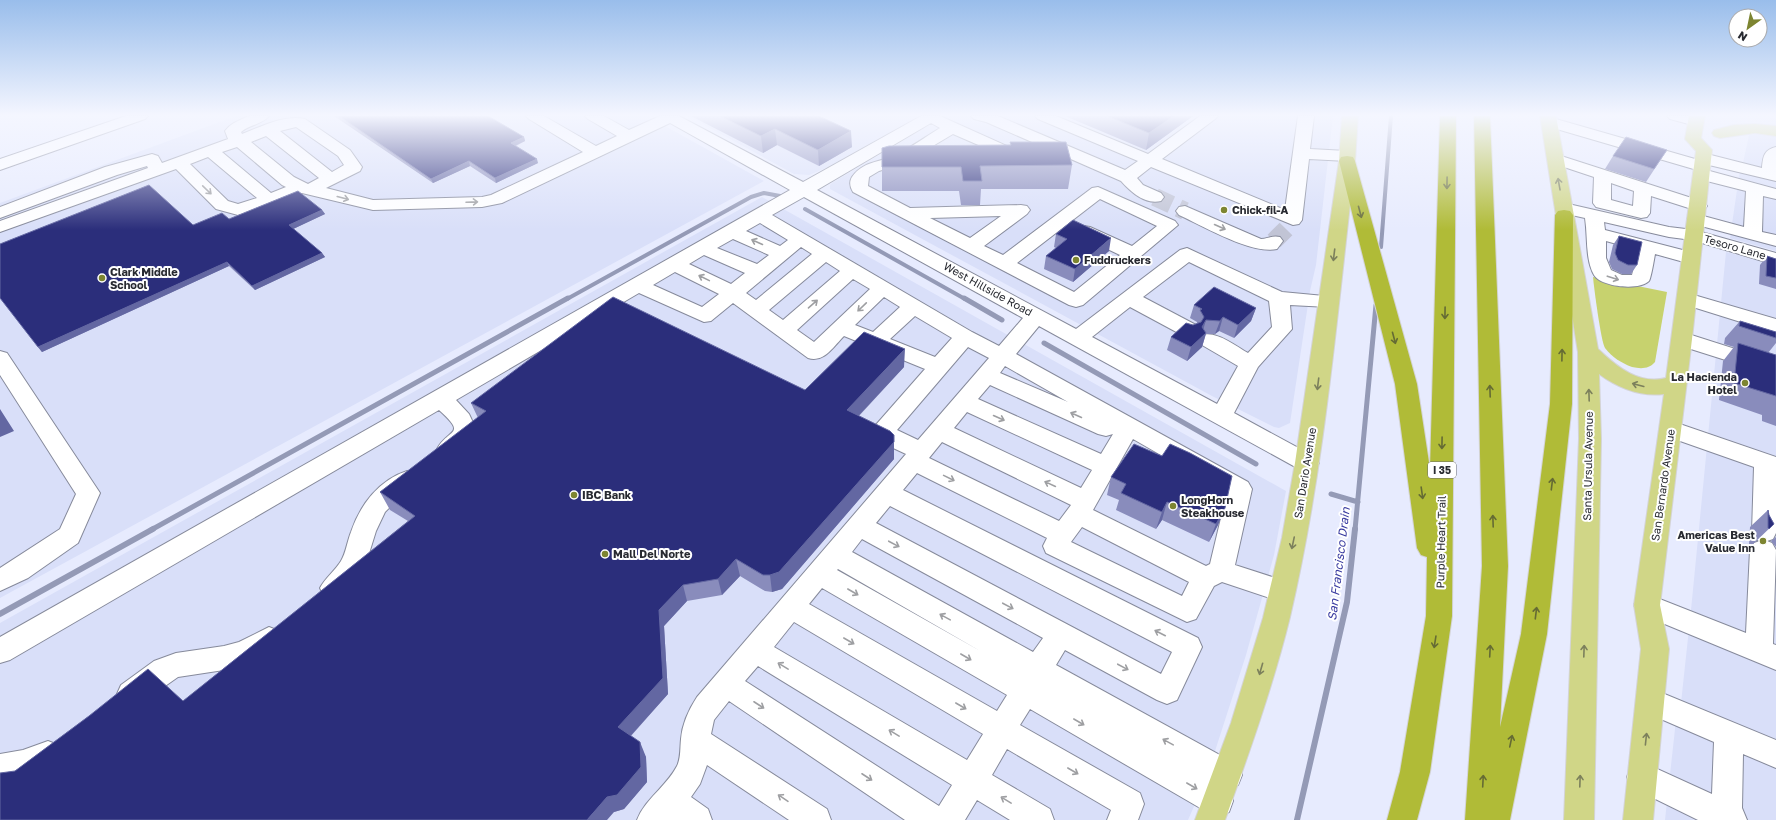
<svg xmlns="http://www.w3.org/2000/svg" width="1776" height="820" font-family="'Golos Text',sans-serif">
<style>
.built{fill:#d9dff9}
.green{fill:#c7d26e}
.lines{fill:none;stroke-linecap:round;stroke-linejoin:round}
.stream-far2{stroke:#949ab6;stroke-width:4}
.stream-far1{stroke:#949ab6;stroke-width:5}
.stream{stroke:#949ab6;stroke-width:6}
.minor-tunnel{stroke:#c1c4d5;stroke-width:18;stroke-dasharray:18 8;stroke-linecap:butt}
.minor-casing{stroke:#868a9b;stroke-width:2}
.major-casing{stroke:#d4d4d6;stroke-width:2}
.highway-casing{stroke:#d4d4d6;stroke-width:2}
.minor{fill:#fff;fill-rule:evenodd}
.major{fill:#d0d687;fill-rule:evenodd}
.highway{fill:#b0bb37;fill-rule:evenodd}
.wall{fill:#898cbc}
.shaded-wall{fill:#6367a2}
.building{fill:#2b2e7b;stroke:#6367a2}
.oneway{stroke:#656b34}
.oneway2{stroke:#7c805c}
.oneway3{stroke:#9e9fa2}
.poi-dot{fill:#7d8531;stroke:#fff;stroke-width:1.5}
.labels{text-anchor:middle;stroke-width:4;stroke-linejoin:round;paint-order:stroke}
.shield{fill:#fff;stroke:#686a6f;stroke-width:1}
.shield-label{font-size:10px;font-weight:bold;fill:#282a31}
.poi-label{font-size:11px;font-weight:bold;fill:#282a31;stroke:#fff;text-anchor:start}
.street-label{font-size:11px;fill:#282a31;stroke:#fff}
.water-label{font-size:12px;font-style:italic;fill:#393ba0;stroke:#fff}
</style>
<rect width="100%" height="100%" fill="#e7ebfe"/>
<path class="built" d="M236,116H647L764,181L0,598V203Z
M688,116H920L831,166L809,175L794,174Z
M950,116H1333L1316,265L1310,291L1290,423L1279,428L1274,427L1212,396L830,189V185L832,183L926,127Z
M1767,133L1776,136V251L1730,238L1739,176L1743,163L1749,135Z
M762,197L1286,491L1274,555L1246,655L1206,779L1188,820H0V623Z
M1726,252L1776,265V820H1665L1676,720L1681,703L1691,610Z"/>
<path class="green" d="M1593,277L1667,292L1655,362C1649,369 1641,369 1632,367C1621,363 1612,357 1605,348C1601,342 1594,288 1593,277Z"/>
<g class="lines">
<path class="stream-far2" d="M805,209L965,299
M1381,247L1391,116
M567,299L751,197L764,193L780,196"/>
<path class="stream-far1" d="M964,298L1002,320
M1044,343L1256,464
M1331,494L1358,502
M151,530L568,298
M1355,530L1376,305"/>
<path class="stream" d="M0,614L153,529
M1297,820L1347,602L1355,529"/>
<path class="minor-tunnel" d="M1155,197L1185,211
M1274,241L1286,229"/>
<defs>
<path id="minor" d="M126,116H148L145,119L0,170V159Z
M249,116H269C263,124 249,125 241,132L242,134C260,127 285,114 305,119L350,150L362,167L360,171L326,188L373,200L482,197L491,195L583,152L529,119L526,116H544L596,146L617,136L588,119L585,116H604L629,130L660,116H679L803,182L921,116H940L1018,151L1020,154L1018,157L1012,159L1006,157L953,134L906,162L879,171L869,177L868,186L910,208L1021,205L1027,206L1030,210L1027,214L984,246L1003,255L1092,188L1098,187L1175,221L1178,225L1083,305L1076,307L1069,305L853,192C850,187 849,182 852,177C863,161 879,163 895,155C911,148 925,137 940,128L931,123L817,190L1076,329L1180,250L1187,248L1282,292L1335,297L1338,301L1335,305L1328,307L1290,305L1292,329L1258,367L1234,413L1315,457L1319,463L1315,469L1307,472L1299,469L1039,326L1016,354L1248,482L1252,489L1235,565L1291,583L1295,591L1291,599L1282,602L1222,582L1214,586L1196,619L1187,622L1046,553L1043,546L1047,538L917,473L903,490L1198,638L1202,647L1177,700L1167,704L1157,700L1065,650L1056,665L1238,765L1242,775L1238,785L1228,789L1233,801L1229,812L1218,816L1207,812L1030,709L1020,725L1140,793L1144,804L1138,820H1107L1111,810L1007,749L992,775L1050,809L1054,820H1010L977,800L965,820H905L729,701L714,720L711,734L827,809L831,820H789L707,765L700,784L691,797L708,809L712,820H637C645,799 666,787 677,766C681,758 680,748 681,739C682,725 689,709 697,697L906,454L874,439L871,433L874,427L925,369L844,336C833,347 824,363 808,358L733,303L711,321L704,322L639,293L456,400L469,414L476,429C473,446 457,460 440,455L437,449C448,428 468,436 439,410L10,660L0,663V637L790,190L670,123L502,203L482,207L373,210L302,193L275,204L238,215L216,209L176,169L0,232V221L148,168L147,166L117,175L0,218V207L105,167L152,154L158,156L162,163L228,139L225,131C231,123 240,120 249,116ZM296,127L338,156L344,165L332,172L280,131ZM266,136L319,178L308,184L294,177L251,142ZM237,147L282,185L286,187L271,193L222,152ZM208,157L257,198L238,204L228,201L190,164ZM804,197L1023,318L999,346L972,332L772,215ZM1100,199L1157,226L1132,246L1090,227L1084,226L1078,227L1075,231L1078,235L1120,255L1074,292L1017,263ZM1001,216L970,238L930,218ZM760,223L788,240L780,246L746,231ZM733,239L769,255L757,264L717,248ZM801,247L812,254L756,300L746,293ZM704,255L745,273L731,284L689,264ZM826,262L840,271L783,320L769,310ZM1189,262L1269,301L1272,327L1248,353C1234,345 1217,331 1202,335L1199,340L1202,345L1238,366L1217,404L1092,337L1130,307L1182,335L1189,337L1196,335L1199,330L1196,325L1143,297ZM675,272L719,294L702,307L653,285ZM853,279L870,289L814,342L797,330ZM884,297L900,307L873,332L855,325ZM915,316L952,338L935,357L890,339ZM968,347L989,358L918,440L897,430ZM1005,366L1068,402L1000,373ZM990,385L1098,434L1106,436L1113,434L1101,454L978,399ZM967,412L1092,470L1081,488L954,428ZM1133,439L1227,493L1210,564L1206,566L1093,510ZM942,442L1071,505L1059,521L929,458ZM890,506L1172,652L1161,674L876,523ZM1082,527L1189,582L1182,596L1071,542ZM862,539L1043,638L1033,652L852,552ZM838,569L982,652L837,570ZM822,588L1007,695L997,711L809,604ZM794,622L983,734L967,760L774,647ZM758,666L952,785L939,806L745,681Z
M971,116H998L1125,170L1138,161L1038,119L1035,116H1056L1148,154L1200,116H1218L1215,119L1162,159L1285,210L1298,116H1314L1310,149L1347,151L1353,153L1355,156L1353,159L1347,161L1309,159L1302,220L1299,224L1293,225L1151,167L1137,178L1143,185L1161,193L1164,197L1161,201C1145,205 1131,192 1121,181L986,122L974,119Z
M1667,116H1693L1702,118L1704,121L1702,124L1696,126L1670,119Z
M1549,117L1695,159L1697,155L1703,153L1762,168C1763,156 1764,150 1776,147V181L1709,165L1710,166L1706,170L1776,189V199L1763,196L1762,232L1776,235V246L1690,223L1687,219L1690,215L1696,214L1744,227L1746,191L1695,178L1693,174L1697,170L1543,125L1541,122L1543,119Z
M1555,154L1704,202L1707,206L1704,210L1698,211L1651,196L1650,213L1647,217L1641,218L1596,207L1593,203L1594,177L1549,162L1547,159L1549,156ZM1611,183L1634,191L1633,206L1611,200Z
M1564,203L1669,227L1694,230L1776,253V265L1692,240L1669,237L1604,222L1605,230L1698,254L1700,258L1698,262L1691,264L1655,254C1654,260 1651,278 1649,281C1639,291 1601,287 1594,275C1585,259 1588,237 1585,218L1558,212L1555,208L1558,204ZM1606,241L1638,250L1632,275H1622L1611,270L1606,258Z
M1185,206L1261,239C1268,239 1272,235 1280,237L1283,241L1277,249C1252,255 1203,226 1179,215L1176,211L1179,207Z
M1687,293L1776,319V333L1680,303L1677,299L1680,295Z
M1682,332L1776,362V376L1675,344L1672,339L1675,334Z
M0,351L7,353L100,493L78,543L28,578L0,591V568L60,529L76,494L0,375Z
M1671,421L1776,457V533L1773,539L1767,541L1772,543L1776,550L1773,644L1776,645V670L1638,613L1634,605L1638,597L1647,594L1746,633L1750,550L1754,543L1760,541L1755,539L1752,532L1754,467L1663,435L1660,429L1663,423Z
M407,471L415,474L419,480L415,486L397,500L385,512L376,531L367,560L352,586L342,596L333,599L324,596L320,588C325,578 335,571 341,561C346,553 347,542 351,532C360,505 379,480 407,471Z
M269,627L279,631L283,639L279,647L255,661L224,670L178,677L141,703L131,707L121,703L117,694L121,685L154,661L176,653L224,646L239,642Z
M1650,688L1776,740V768L1743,754L1742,808L1747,820H1698L1631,787L1627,777L1631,767L1642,762L1712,794L1714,742L1640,710L1636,701L1640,692Z
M48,741L58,745L63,755L58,765L23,780L0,784V754L23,750Z"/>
<path id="major" d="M1342,116H1358L1355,161C1337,313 1325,467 1290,617C1273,686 1249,753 1225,820H1195L1231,723L1263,618L1282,538L1295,463L1339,161Z
M1540,116H1556L1598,349C1617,367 1639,385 1666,378L1696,151L1685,139L1689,116H1705L1701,138L1712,150L1692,339L1660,605L1669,649L1653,820H1623L1641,649L1634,605L1664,394C1640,397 1618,388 1599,374L1601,439L1594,820H1564L1579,439L1578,352Z
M1755,124L1776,126V136L1755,133L1720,138L1714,136L1712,133L1714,130L1734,125Z"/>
<path id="highway" d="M1440,116H1456L1452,616L1430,772L1417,820H1387L1400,772L1426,616L1427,557L1421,555L1417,548L1395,384L1339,161L1341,157L1347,156L1353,157L1355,161L1417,384L1430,469Z
M1474,116H1490L1508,566L1500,727L1521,634L1550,404L1555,215L1558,211L1564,210L1570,211L1573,215L1572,404L1547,634L1510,820H1465L1482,566Z"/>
</defs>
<use href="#minor" class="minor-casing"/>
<use href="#major" class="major-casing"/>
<use href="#highway" class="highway-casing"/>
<use href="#minor" class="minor"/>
<use href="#major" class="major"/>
<use href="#highway" class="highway"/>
</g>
<path class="wall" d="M334,116H488L524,137L525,141L516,146L538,163L496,183L470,166L433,183Z
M691,116H819L852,147L819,166L777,145L763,153Z
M1065,116H1193L1146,150Z
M1010,142L1072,165L1068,189H981L980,205H961L959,191H882V148L1010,145Z
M1667,150L1646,182L1605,169L1613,156Z
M322,210L325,214L293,229L322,253L325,257L255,290L229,266L42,352L38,347L193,225L229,219Z
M1056,234L1109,251L1073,282L1044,269L1046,256L1056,248L1054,247Z
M1619,236L1637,265L1631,274H1622L1612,269L1609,262L1613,245Z
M1767,256L1776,259V289L1759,284L1760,265Z
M1194,305L1256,308L1251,321L1234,338L1219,331L1215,334H1206L1202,347L1187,361L1167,350L1171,337L1197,324V322L1190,318Z
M1740,321L1776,332V343L1768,353L1776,355V426L1762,421V415L1719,400L1723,361L1734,347L1724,344L1725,338Z
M904,367L859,416L894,459L782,589L772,592L765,591L740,576L722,595L687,601L664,626L668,694L631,736L646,757L647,782L624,809L614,812L15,771L89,716L183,701L408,521L390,510L380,492L478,418L471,403L805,390Z
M1111,477L1225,508L1218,525L1209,542L1162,520L1156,529L1116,510L1119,500L1107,495Z
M1768,510L1769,515L1774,524L1751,546L1749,545L1750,527Z
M1776,537V547L1771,541Z"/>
<path class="shaded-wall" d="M1174,116H1193L1146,150L1149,133Z
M775,129L777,145L763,153L761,136Z
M851,131L852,147L819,166L818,150Z
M524,137L525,141L512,147L511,143Z
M537,159L538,163L496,183L495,178Z
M469,161L470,166L433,183L431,179Z
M322,210L325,214L291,230L289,225Z
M1111,238L1109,251L1073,282L1075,269Z
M322,253L325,257L255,290L252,286Z
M227,262L229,266L42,352L38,347Z
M1256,308L1251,321L1234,338L1238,325Z
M1223,317L1219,331L1215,334L1220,321Z
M1206,320L1202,334V327Z
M1206,333L1202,347L1187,361L1191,347Z
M905,349L904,367L848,427L847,410Z
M0,409L14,431L0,437Z
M894,435V459L782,589L772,592L770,575Z
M1167,502L1162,520L1156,529L1162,512Z
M1225,508L1218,525L1209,542L1216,524Z
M736,559L740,576L722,595L718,579Z
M683,585L687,601L664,626L668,694L625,742L618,727L659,610Z
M640,742L646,757L647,782L624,809L614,812L607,820H587L607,797Z"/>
<path class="building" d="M339,116H488L524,137L511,143L537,159L495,178L469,161L431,179Z
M720,116H819L851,131L818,150L775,129L761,136Z
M1107,116H1174L1149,133Z
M1626,137L1667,150L1654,169L1613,156Z
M1010,142H1066L1072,165L980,166L982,181H963L961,167H882V148L889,146L1011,145Z
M149,185L193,225L222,213L229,219L298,191L322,210L289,225L322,253L252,286L227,262L38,347L0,298V244Z
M1073,220L1111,238L1075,269L1046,256L1067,239L1056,234Z
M1619,236L1642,242L1637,265H1628L1618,260L1615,253Z
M1767,256L1776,259V278L1766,276Z
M1214,287L1256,308L1238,325L1223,317L1220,321L1206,320L1202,327L1206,333L1191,347L1171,337L1186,323L1193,325L1201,322L1204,317L1200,310L1202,309L1194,305Z
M613,297L805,390L864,332L905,349L847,410L890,431L894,435V442L779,572L770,575H763L736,559L718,579L683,585L659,610L663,678L618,727L640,742L641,767L617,795L607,797L587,820H0V773L15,771L89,716L148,669L183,701L415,516L380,492L486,411L471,403Z
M1740,321L1776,332V338L1739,326Z
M1738,343L1776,355V396L1734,383Z
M1134,444L1162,456L1170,444L1190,453L1232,476L1225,508L1216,524L1167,502L1162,512L1121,493L1126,484L1111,477Z
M1768,510L1769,515L1774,524L1769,529L1768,528Z"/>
<defs><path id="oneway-shaft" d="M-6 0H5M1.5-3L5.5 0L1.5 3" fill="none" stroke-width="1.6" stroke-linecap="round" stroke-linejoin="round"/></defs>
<g class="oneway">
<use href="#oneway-shaft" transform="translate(1447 183) rotate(91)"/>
<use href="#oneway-shaft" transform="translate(1360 212) rotate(75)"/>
<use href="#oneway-shaft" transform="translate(1445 313) rotate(91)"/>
<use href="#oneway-shaft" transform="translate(1394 338) rotate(75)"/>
<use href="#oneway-shaft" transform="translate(1562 355) rotate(-89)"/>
<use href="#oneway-shaft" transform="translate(1490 391) rotate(-92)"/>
<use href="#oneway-shaft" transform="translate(1442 443) rotate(91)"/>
<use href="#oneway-shaft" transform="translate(1552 484) rotate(-83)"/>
<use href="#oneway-shaft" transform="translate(1422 493) rotate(82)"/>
<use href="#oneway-shaft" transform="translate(1493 521) rotate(-92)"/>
<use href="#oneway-shaft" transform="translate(1536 613) rotate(-83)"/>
<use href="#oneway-shaft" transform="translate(1435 642) rotate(99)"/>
<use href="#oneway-shaft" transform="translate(1490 651) rotate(-87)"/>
<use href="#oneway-shaft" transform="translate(1511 741) rotate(-78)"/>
<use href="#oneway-shaft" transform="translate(1483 781) rotate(-87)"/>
</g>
<g class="oneway2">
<use href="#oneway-shaft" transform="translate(1559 184) rotate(-100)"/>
<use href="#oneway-shaft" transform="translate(1334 255) rotate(97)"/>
<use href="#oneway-shaft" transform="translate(1318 384) rotate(97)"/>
<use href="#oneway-shaft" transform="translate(1638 385) rotate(-165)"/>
<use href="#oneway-shaft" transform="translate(1589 395) rotate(-92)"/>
<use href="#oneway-shaft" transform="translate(1293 543) rotate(102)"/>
<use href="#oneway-shaft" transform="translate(1584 651) rotate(-88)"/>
<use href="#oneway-shaft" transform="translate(1261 669) rotate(106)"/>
<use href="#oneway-shaft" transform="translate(1646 739) rotate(-84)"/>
<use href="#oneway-shaft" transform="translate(1580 781) rotate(-88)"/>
</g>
<g class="oneway3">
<use href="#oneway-shaft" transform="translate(207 190) rotate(44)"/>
<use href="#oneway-shaft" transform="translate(343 198) rotate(15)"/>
<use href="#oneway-shaft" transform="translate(472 202) rotate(-2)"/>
<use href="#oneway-shaft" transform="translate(1220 227) rotate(24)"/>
<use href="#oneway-shaft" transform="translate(757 242) rotate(-156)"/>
<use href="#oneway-shaft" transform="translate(704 278) rotate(-154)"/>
<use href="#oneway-shaft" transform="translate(1613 278) rotate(18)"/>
<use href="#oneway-shaft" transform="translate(813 304) rotate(-41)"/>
<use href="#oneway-shaft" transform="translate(862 307) rotate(136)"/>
<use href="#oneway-shaft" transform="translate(1076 415) rotate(-156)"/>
<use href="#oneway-shaft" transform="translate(999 418) rotate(24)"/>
<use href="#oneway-shaft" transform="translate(949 478) rotate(26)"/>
<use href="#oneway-shaft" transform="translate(1050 484) rotate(-155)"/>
<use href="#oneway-shaft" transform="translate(894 544) rotate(28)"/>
<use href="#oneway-shaft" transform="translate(853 592) rotate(30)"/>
<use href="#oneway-shaft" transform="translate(1008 606) rotate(28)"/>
<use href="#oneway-shaft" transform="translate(945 617) rotate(-151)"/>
<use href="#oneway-shaft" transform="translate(1160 633) rotate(-153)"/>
<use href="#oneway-shaft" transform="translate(849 641) rotate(30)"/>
<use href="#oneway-shaft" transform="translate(966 657) rotate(30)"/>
<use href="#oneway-shaft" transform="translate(783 666) rotate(-149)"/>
<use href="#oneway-shaft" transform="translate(1123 667) rotate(28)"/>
<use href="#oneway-shaft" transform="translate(759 705) rotate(33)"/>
<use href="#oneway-shaft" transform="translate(961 706) rotate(30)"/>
<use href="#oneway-shaft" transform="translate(1079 722) rotate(30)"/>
<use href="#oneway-shaft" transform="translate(894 733) rotate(-149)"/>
<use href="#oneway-shaft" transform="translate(1168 742) rotate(-151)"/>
<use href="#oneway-shaft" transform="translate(1073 771) rotate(30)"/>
<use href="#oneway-shaft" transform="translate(867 777) rotate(33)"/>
<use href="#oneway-shaft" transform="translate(1192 786) rotate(30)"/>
<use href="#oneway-shaft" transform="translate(783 798) rotate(-146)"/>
<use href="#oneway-shaft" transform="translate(1006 800) rotate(-149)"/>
</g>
<linearGradient id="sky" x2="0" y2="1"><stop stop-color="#99bdeb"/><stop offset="0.5" stop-color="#f4f6ff"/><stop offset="1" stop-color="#f4f6ff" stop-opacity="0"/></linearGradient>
<rect width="1776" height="230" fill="url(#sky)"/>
<g class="poi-dot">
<circle cx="1224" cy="210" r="4"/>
<circle cx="1076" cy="260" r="4"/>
<circle cx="102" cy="278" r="4"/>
<circle cx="1745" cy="383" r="4"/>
<circle cx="574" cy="495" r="4"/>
<circle cx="1173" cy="506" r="4"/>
<circle cx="1763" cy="541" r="4"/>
<circle cx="605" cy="554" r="4"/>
</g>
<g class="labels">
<rect class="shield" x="1428" y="462" width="28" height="16" rx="3"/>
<g class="shield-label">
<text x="1442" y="474">I 35</text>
</g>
<g class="poi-label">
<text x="1232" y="214">Chick-fil-A</text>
<text x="1084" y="264">Fuddruckers</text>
<text x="110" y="276">Clark Middle<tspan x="110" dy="13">School</tspan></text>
<text x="1737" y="381" text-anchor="end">La Hacienda<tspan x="1737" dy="13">Hotel</tspan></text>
<text x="582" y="499">IBC Bank</text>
<text x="1181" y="504">LongHorn<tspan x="1181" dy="13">Steakhouse</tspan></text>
<text x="1755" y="539" text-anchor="end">Americas Best<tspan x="1755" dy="13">Value Inn</tspan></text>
<text x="613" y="558">Mall Del Norte</text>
</g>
<g class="street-label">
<text transform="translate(1735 247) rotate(16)" y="4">Tesoro Lane</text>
<text transform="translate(988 289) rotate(29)" y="4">West Hillside Road</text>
<text transform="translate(1588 466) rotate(-89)" y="4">Santa Ursula Avenue</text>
<text transform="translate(1305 473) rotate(-81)" y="4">San Dario Avenue</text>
<text transform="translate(1663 485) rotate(-82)" y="4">San Bernardo Avenue</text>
<text transform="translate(1441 542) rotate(-89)" y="4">Purple Heart Trail</text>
</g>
<g class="water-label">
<text transform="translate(1339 564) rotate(-83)" y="4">San Francisco Drain</text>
</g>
</g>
<g transform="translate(1748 28) rotate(213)"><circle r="19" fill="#ffffff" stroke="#a9aaad"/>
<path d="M0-3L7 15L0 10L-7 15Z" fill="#7d8531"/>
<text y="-6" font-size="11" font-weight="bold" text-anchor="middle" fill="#282a31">N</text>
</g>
</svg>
